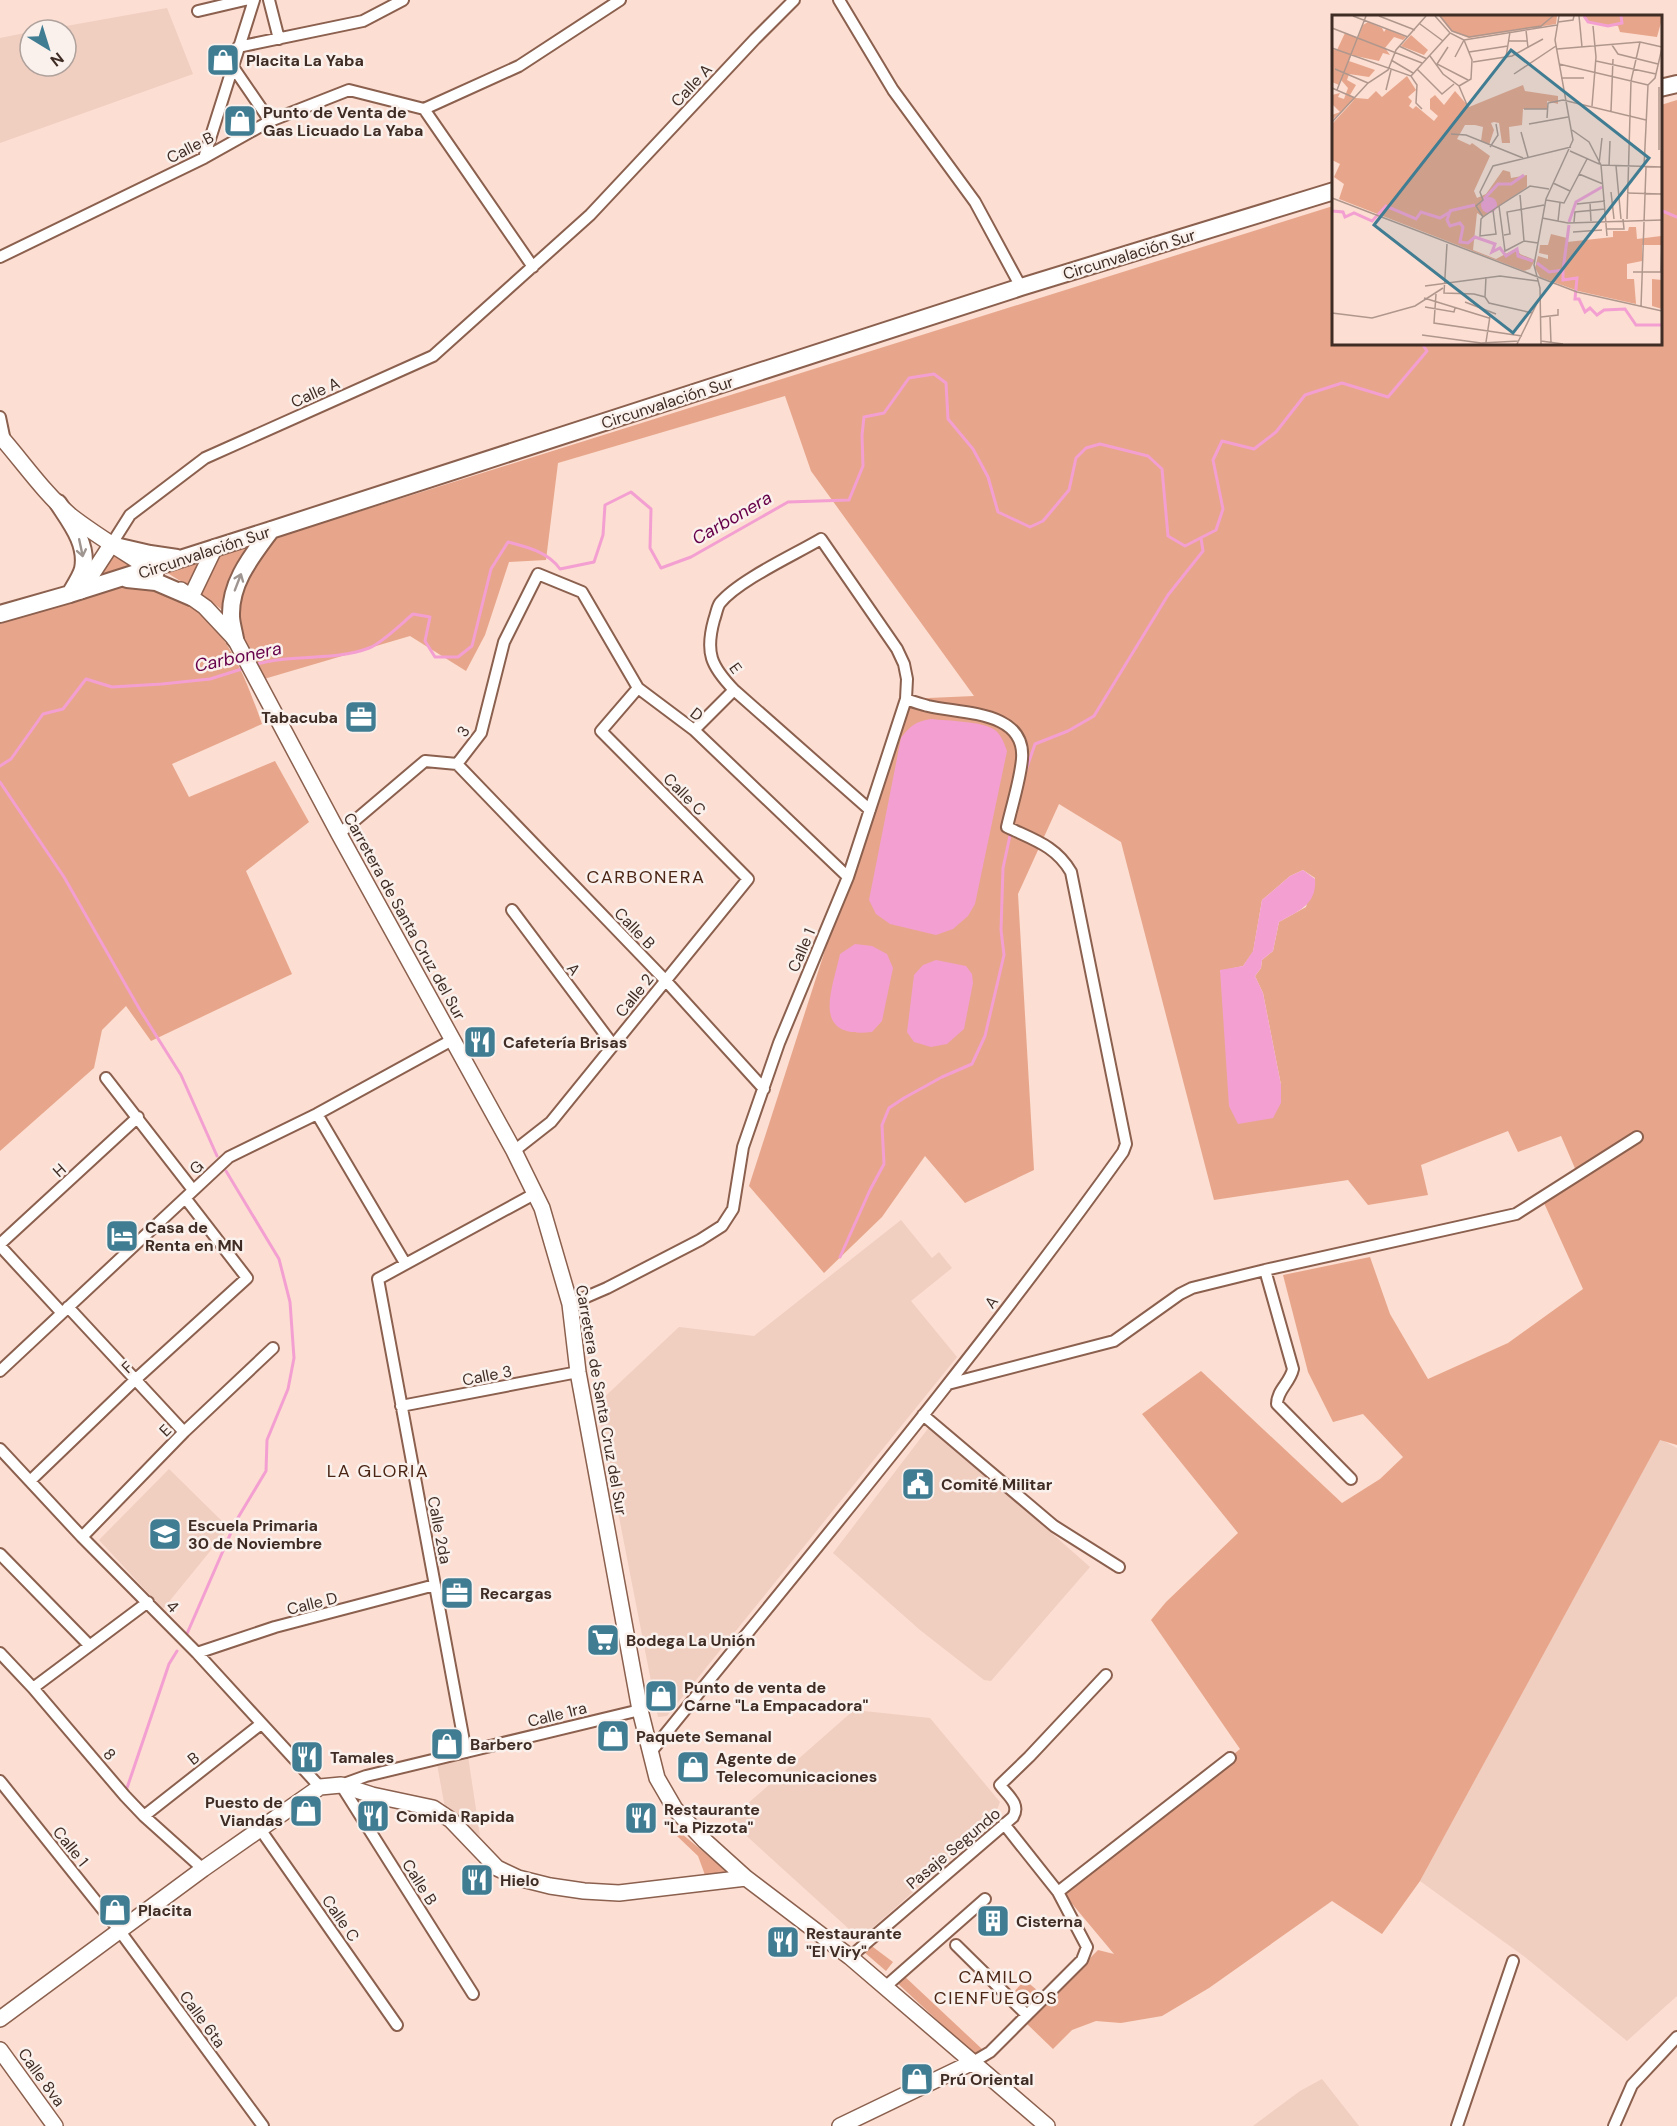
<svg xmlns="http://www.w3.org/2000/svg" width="1677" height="2126" font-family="'DM Sans',sans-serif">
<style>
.built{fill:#f0cec0}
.green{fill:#e7a68b;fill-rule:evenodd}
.water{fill:#f39fd1}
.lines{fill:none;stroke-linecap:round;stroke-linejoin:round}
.stream{stroke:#f39fd1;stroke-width:3}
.street-casing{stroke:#8b604e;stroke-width:14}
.secondary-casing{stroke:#8b604e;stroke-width:18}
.primary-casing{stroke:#8b604e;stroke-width:20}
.street{stroke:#fff;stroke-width:10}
.secondary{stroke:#fff;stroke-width:15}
.primary{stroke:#fff;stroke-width:16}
.oneway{stroke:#9f9692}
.labels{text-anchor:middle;stroke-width:5;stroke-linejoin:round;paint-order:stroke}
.poi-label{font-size:16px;font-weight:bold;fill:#3f2d25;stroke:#faf0ec;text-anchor:start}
.street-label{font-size:16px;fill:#3f2d25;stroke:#faf0ec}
.water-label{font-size:18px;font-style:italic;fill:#66004a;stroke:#faf0ec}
.neighbourhood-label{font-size:18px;letter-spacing:1.5px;fill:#4b2615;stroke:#faf0ec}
.inset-river{fill:none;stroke:#f39fd1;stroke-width:3}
.inset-road{fill:none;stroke:#b0978d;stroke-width:1.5}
.view{fill:#407d93;fill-opacity:0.15;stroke:#407d93;stroke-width:3}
.inset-edge{fill:none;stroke:#3f2d25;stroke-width:3}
</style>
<rect width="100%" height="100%" fill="#fcded2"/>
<path class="built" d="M167,8L193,74L0,143V38L30,32V66H66V30H44Z
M901,1220L932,1258L939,1252L952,1268L911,1301L957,1357L667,1716L658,1717L597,1404L679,1327L754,1336Z
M930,1426L1090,1567L991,1681L984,1680L920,1630L833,1553Z
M1660,1439L1677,1448V1996L1627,2041L1525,1957L1420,1881Z
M169,1469L229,1528L163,1609L99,1540Z
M854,1710L930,1718L1000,1802L992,1822L860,1939L729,1820Z
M468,1756L480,1836L445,1808L437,1764Z
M1322,2079L1359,2126H1253L1300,2091Z"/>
<path class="green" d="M1677,100V1445L1660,1440L1420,1881L1382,1934L1332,1901L1209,1988L1162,2016L1121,2023L1096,2021L1072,2030L1053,2049L1026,2023L1098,1950L1114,1954L1063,1893L1240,1749L1151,1620L1166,1602L1238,1533L1142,1414L1201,1371L1342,1503L1380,1479L1403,1457L1363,1414L1333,1422L1308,1372L1283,1275L1370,1257L1390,1314L1428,1379L1508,1343L1583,1289L1544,1203L1577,1173L1561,1136L1518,1152L1508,1131L1421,1165L1428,1195L1368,1205L1348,1180L1214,1200L1121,842L1059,804L1018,894L1034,1170L965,1203L925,1156L882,1217L824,1273L749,1186L906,699L974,696L811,471L785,396L558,463L546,560L509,562L485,635L466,671L410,636L264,679C225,615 231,596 275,538L1333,206L1334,344H1660L1661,105ZM1303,870L1315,878L1306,907L1279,922L1273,951L1262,960L1261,968L1255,976L1263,993L1281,1085L1220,971L1243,966L1253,952L1262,900L1290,876Z
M250,546C235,568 225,585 225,612L198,592L216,556Z
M113,554L135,566L97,578Z
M201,558L188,586L163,570Z
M123,584C135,586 148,587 159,590C219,606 244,672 262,724L172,764L189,797L275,761L309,822L246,871L292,974L151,1041L126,1006L102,1030L94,1068L0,1151V624Z
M682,1834L729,1873L705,1875L698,1856L677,1836Z
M869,1944L893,1962L886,1971L864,1952Z
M902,1974L982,2049L976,2056L894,1980Z
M1025,1980L1045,1997L1027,2015L1009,1997Z"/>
<path class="water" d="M931,719C948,721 982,721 995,730C1002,736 1004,743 1007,751L975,904L968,916L953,929L936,935L890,924L876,914L869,900L901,738C910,726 916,721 931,719Z
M1303,870L1315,879C1317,905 1298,911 1279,922L1273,951L1262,960L1261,968L1255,976L1263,993L1281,1085V1103L1273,1118L1238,1124L1229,1106L1220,970L1243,966L1253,951L1262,900L1290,876Z
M855,944L872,946L887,954L893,968L882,1021L872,1032C810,1039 832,991 840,954Z
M936,960L966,966L972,974L973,983L964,1029L947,1044L931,1047L914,1042L907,1032L914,975L923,965Z"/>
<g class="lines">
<path class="stream" d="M1660,210L1677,217
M254,665C291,653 332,662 369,648C382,643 401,624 413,614L430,617L425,641L435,657H458L472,646L491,569L508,542C527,547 548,552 560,569L594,562L603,535L605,505L631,492L651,509L650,548L661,568L691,557L788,502L849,500L863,466L862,435L864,417L884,413L909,378L934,374L946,383L948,419L973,449L988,477L998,512L1030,527L1043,521L1069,490L1076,458L1086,448L1100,444L1148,456L1162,469L1168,536L1185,546L1216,530L1223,509L1213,460L1222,441L1254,449L1276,432L1305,395L1342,383L1388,397L1427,351L1422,344
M0,766L11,759L43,714L63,709L86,679L112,687L162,684L210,679L245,668
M1025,773L1035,744L1068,731L1094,716L1168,595L1203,551L1201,538
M0,782L64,877L140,1010L181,1075L217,1156
M840,1257L870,1190L884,1164L882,1125L889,1108L904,1098L942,1077L972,1064L985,1036L1004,955L1001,930L1003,868L1011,831
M186,1636L236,1521L266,1471L267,1440L288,1389L294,1358L290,1302L279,1259L226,1171
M127,1788L169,1664L177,1651"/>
<defs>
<path id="street" d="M269,0L279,39
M839,0L893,90L975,202L1021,287
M198,11L245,0
M238,47L363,21L403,0
M233,67L270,121
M424,109L533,267
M204,158L254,0
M0,257L204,158L270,121L349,90L424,109L519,66L620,0
M0,417L5,441
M111,545L130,515L205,458L433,356L590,215L755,39L794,0
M694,730L734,690
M457,764L666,981L764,1089
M339,834L425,761L457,764L481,733L504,642L538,574L582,592L638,688L694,730L848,877
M512,910L613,1045
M106,1078L193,1190
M317,1114L405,1263
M514,1151L551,1122L748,879L601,731L638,688
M0,1244L138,1117
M0,1246L62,1313
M1265,1270L1293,1369C1290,1383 1277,1390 1277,1404L1351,1479
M570,1304L607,1288L700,1240L722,1226L733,1209L743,1147L779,1043L848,877L906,699L907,679L904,664L897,649L821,539C794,555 739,580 720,603C717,607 716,615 714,620C705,653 711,666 734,690L870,810
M68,1307L184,1432
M0,1371L229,1157L317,1114L452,1040
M948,1384L1114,1341L1180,1294L1192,1288L1265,1270L1516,1214L1637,1137
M401,1406L578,1372
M923,1415L1054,1526L1119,1567
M0,1449L82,1537L197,1653L320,1787
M30,1481L136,1379L247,1278L186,1199
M82,1537L184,1432L273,1348
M0,1554L89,1645
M0,1653L33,1688L125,1796L144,1816L203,1869
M197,1653L275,1627L435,1585
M33,1688L148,1602
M466,1752L378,1279L536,1193
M650,1753C810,1555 974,1360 1123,1152L1126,1144L1071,872C1056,846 1034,840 1007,827C1012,805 1020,781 1022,759C1026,710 961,714 928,706C921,704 913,702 906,699
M0,1781L119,1930L263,2126
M144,1816L261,1724
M260,1829L397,2025
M1058,1892L1230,1758
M956,1945L1027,2015
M850,1957L1013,1817C1021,1804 1007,1795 1000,1785L1029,1757L1106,1675
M885,1987L985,1899
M473,1994L341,1785L366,1776L640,1710
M973,2062L990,2052L1082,1960L1087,1947L1058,1892L1004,1824
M1457,2126L1513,1961
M1614,2126L1632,2085L1677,2037"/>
<path id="secondary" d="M0,436C23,462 44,493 71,516C98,537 128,554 156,573
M181,590L205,607L235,639L339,834L514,1151L542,1208L570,1304L578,1372L599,1486L640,1710L657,1778L675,1809L705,1841L746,1878L850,1957L1047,2126
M81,591L111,545
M191,597L215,547
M0,2019L203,1869L320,1787L341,1785L372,1795L433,1808L451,1820L497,1868L518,1878L550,1886L584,1891L619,1893L746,1878
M0,2050L55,2126
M840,2126L973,2062"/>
<path id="primary" d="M1660,88L1677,84
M58,503C71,523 88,544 83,569C81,577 74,587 70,594
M111,545L150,554L177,558
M127,579L156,582L191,597
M0,614L70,594L271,530L1021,287L1334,191
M235,639C234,632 231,623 231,616C230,582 252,556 271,530"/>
</defs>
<use href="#street" class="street-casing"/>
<use href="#secondary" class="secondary-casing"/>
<use href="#primary" class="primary-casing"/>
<use href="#street" class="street"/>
<use href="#secondary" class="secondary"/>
<use href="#primary" class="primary"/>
</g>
<defs><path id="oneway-shaft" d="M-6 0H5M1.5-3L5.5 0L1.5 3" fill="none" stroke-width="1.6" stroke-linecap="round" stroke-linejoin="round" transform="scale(1.5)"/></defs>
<g class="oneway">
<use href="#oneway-shaft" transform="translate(81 548) rotate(78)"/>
<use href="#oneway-shaft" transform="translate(238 582) rotate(-69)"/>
</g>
<defs>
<symbol id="shop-square" viewBox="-11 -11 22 22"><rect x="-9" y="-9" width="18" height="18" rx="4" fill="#407d93" stroke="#faf0ec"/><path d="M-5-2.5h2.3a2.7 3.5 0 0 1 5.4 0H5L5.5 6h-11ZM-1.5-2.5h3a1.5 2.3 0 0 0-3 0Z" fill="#fff"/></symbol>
<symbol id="office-square" viewBox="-11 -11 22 22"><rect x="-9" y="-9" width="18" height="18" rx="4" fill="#407d93" stroke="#faf0ec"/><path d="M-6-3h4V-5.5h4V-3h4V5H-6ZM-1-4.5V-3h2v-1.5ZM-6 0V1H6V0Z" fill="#fff"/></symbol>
<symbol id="restaurant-square" viewBox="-11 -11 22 22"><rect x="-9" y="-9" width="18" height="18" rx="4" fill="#407d93" stroke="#faf0ec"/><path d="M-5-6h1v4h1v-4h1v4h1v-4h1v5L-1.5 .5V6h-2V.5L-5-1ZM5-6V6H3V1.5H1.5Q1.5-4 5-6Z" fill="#fff"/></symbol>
<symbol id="hotel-square" viewBox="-11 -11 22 22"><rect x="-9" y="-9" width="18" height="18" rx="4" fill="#407d93" stroke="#faf0ec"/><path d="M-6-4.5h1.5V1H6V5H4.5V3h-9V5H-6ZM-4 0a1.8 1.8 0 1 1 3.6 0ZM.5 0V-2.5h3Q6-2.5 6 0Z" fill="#fff"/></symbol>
<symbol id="civic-square" viewBox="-11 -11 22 22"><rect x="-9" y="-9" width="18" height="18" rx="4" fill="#407d93" stroke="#faf0ec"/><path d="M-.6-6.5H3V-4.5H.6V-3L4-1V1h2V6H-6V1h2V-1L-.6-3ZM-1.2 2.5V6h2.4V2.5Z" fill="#fff"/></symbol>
<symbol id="school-square" viewBox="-11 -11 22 22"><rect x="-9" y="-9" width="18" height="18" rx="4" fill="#407d93" stroke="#faf0ec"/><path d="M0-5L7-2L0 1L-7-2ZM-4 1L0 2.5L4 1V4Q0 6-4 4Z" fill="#fff"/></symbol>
<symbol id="supermarket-square" viewBox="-11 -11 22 22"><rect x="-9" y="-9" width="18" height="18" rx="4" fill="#407d93" stroke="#faf0ec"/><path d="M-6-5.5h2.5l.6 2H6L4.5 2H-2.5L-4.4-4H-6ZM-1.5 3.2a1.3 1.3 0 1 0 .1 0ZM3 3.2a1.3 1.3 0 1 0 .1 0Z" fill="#fff"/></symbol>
<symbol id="building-square" viewBox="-11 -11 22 22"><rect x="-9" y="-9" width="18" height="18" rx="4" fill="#407d93" stroke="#faf0ec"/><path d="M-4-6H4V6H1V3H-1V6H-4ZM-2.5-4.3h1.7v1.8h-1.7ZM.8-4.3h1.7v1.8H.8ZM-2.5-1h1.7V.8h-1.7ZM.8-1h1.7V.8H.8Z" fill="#fff"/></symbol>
</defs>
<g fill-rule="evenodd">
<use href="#shop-square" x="204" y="41" width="38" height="38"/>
<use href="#shop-square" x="221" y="102" width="38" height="38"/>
<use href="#office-square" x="342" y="698" width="38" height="38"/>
<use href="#restaurant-square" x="461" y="1023" width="38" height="38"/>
<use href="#hotel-square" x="103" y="1217" width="38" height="38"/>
<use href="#civic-square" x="899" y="1465" width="38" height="38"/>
<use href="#school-square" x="146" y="1515" width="38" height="38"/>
<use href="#office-square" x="438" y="1574" width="38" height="38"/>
<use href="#supermarket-square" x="584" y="1621" width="38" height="38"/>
<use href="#shop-square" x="642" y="1677" width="38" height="38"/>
<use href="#shop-square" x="594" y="1717" width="38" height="38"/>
<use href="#shop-square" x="428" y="1725" width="38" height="38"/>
<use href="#restaurant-square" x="288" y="1738" width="38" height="38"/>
<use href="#shop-square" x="674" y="1748" width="38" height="38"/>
<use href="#shop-square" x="287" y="1792" width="38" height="38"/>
<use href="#restaurant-square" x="354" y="1797" width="38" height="38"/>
<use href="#restaurant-square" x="622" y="1799" width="38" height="38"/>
<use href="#restaurant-square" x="458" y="1861" width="38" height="38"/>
<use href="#shop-square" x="96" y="1891" width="38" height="38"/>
<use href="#building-square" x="974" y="1902" width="38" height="38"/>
<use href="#restaurant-square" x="764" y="1923" width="38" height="38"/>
<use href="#shop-square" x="898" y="2060" width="38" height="38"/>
</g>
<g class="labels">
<g class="poi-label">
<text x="246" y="66">Placita La Yaba</text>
<text x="263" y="118">Punto de Venta de<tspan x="263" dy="18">Gas Licuado La Yaba</tspan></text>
<text x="338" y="723" text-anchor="end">Tabacuba</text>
<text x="503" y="1048">Cafetería Brisas</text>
<text x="145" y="1233">Casa de<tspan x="145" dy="18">Renta en MN</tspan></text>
<text x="941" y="1490">Comité Militar</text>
<text x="188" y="1531">Escuela Primaria<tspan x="188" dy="18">30 de Noviembre</tspan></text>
<text x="480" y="1599">Recargas</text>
<text x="626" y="1646">Bodega La Unión</text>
<text x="684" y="1693">Punto de venta de<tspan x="684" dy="18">Carne "La Empacadora"</tspan></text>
<text x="636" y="1742">Paquete Semanal</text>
<text x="470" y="1750">Barbero</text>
<text x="330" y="1763">Tamales</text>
<text x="716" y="1764">Agente de<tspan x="716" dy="18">Telecomunicaciones</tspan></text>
<text x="283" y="1808" text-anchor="end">Puesto de<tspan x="283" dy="18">Viandas</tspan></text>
<text x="664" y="1815">Restaurante<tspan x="664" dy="18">"La Pizzota"</tspan></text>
<text x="396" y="1822">Comida Rapida</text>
<text x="500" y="1886">Hielo</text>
<text x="138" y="1916">Placita</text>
<text x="1016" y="1927">Cisterna</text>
<text x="806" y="1939">Restaurante<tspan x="806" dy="18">"El Viry"</tspan></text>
<text x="940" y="2085">Prú Oriental</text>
</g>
<g class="street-label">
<text transform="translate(691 85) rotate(-47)" y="6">Calle A</text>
<text transform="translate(190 147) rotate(-27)" y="6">Calle B</text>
<text transform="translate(1129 254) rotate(-17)" y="6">Circunvalación Sur</text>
<text transform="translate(315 392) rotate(-24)" y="6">Calle A</text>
<text transform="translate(667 402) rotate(-18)" y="6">Circunvalación Sur</text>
<text transform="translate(204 552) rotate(-18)" y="6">Circunvalación Sur</text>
<text transform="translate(736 668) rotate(54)" y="6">E</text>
<text transform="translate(697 714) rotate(38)" y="6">D</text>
<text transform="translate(463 731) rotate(-58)" y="6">3</text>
<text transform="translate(685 794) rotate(45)" y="6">Calle C</text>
<text transform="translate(405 916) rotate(61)" y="6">Carretera de Santa Cruz del Sur</text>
<text transform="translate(635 928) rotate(46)" y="6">Calle B</text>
<text transform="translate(801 950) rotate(-67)" y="6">Calle 1</text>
<text transform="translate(574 969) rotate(53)" y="6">A</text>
<text transform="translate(634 995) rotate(-51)" y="6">Calle 2</text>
<text transform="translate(196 1167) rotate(-43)" y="6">G</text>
<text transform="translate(59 1170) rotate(-42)" y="6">H</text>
<text transform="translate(991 1302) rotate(-53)" y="6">A</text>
<text transform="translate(127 1367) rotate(-43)" y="6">F</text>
<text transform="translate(487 1375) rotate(-11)" y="6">Calle 3</text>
<text transform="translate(602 1400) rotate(80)" y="6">Carretera de Santa Cruz del Sur</text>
<text transform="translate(165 1430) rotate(-45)" y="6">E</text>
<text transform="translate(440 1530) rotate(79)" y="6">Calle 2da</text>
<text transform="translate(312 1603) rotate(-14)" y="6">Calle D</text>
<text transform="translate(173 1606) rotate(46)" y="6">4</text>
<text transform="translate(557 1714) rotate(-14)" y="6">Calle 1ra</text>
<text transform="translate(110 1754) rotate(49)" y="6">8</text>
<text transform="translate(193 1758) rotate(-38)" y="6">B</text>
<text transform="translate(71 1846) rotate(51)" y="6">Calle 1</text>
<text transform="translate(953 1848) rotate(-40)" y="6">Pasaje Segundo</text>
<text transform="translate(420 1882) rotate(58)" y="6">Calle B</text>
<text transform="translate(341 1918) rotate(55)" y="6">Calle C</text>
<text transform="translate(203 2019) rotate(54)" y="6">Calle 6ta</text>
<text transform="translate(42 2077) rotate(54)" y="6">Calle 8va</text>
</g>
<g class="water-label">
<text transform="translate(732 518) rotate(-30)" y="6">Carbonera</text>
<text transform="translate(238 657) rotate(-12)" y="6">Carbonera</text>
</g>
<g class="neighbourhood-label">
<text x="646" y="883">CARBONERA</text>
<text x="378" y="1477">LA GLORIA</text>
<text x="996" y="1983">CAMILO<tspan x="996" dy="21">CIENFUEGOS</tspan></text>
</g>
</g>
<g transform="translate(1332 15)">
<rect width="330" height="330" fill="#fcded2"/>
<path d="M107,1H225L224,9L137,23L119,16ZM252,1H330V4L325,22L288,17L286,11L257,8ZM36,7L50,13L52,17L54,14L74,22L71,25L62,22L53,33L58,40L51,38L47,46L19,40L17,46L43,55L37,62L17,59L15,65L24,70L18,80L24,83L36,84L44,76L50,82L75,61L84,75L76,82L80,86L77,91L81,94L84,91L102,106L106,101L98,94V84L103,80L112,90L123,76L137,92L191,70L193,76L226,81V89L215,86V94H191L190,110L177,112L178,128H170L167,108L162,107L159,108L162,115L157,130L149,126L151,112L143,110H133L125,124L138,130L140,128L158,141L142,176L145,183L154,179L171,155L178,157L179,163L195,160V172L151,202L145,198L141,235L164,244L185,233L188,239L203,245L198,254L192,256L7,184L12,169L2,162L8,149L0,145V109L23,84L0,105V100L8,97L0,89V80L8,78L6,82L12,84L16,73L9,65L7,70L0,67V34L5,35L13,18L26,23L31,10ZM79,20L96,35L92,40L69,31ZM297,212H304L305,224L329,221V230H310V246L295,249V264H302L304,289L246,276L208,262L203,253L206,241L216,244V240L207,238L208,230H216L219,219L235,223V227L281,222V216H296ZM320,264L330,265V294L320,291Z" fill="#e7a68b"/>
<path d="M149 190a8 8 0 1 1 16 0a8 8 0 1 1-16 0Z" fill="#f39fd1"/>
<path class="inset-river" d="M252,1L256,7L276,11L290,8L289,1M152,184L166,169H179L192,160M0,196L11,197L13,202L22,198L40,206L54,191L84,204L89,197L108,203L118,197L115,205L118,211L128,208L131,212L128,227L136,228L143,222L163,229L160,237L168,233L174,241L185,234L186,241L201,246M117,196L143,190M237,207L244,187L270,172M205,248L217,257L231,255V265L245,263L243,284H247L253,297L258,293L265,300L272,295L293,294L304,310H330M231,255L237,210"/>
<path class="inset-road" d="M21,1L76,22M47,1L83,15M103,1L118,18L132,25L140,45L139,64L127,71M108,1L120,16L137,22L209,11L221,1M247,1L250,32M226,7L241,5L242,1M88,9L111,26M0,13L90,48M194,15L196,33M132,25L225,10M176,26H195M280,30L286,39L326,49M67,31L95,44M330,31V11M116,32L105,49L136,65M0,33L79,61L85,70L84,88L90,94M225,34L308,27L330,32M137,37L176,31M98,41L111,59L127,71L135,90M123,42L132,25M174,42L178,17M59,45L81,58M264,46L324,59M141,47L180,41L211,24M227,49L316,70M3,54L36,68M85,54L110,79L122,69M182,59L224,31M79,61L118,18M229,63H252M327,72V135M0,73L23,83M5,75L34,1M54,75L59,55M260,91L264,42L261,11M192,94H215M279,96L281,44M215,103L216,88L231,85L314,105M0,107L36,68L56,55L64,35L94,1M197,109L236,102M240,115L257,127L269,150L330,152M189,117L196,142M119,119L134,120L191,143M158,132L166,120L164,109M238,136L267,149L270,123M269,150L275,221M277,151L278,126M284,151L289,204M312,152L316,70L323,63L330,33M247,159L271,169M221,168L238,176M279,177L282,204M295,178L330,179M188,180L192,226M0,183L245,277L330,296M214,185L232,188L255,144M258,188L259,206M245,189L273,186M167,191L173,236L192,226L206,228M161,195L164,219L148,221L149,204L151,202L161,195L167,191L198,171L217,174M151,202L144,191L151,185L148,177L161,151L239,132M210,203L236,208L330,205M295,204L299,66L308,27M226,206L228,188M242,207L243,197L273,194M275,214H292L291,204M241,217L270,215M172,220L178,219L175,197L212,190M115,229L112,278L142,279L153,282L157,288L200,298M301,257H330M329,257L330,225M93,271L168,261L206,266M104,279L102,308L190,321M153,282L154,262M92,283L157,303M133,287L164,299M93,292L122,297L123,293M309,292L314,152M0,298L40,303L83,291L111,273M209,302L226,300V294M218,302L219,328M90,320L149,328L187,326M209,326L231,329M154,327L158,301M185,329L207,284M209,329L208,273L202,250L214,184L241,125L223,25L227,1"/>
<path class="view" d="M179,35L317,143L181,318L42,210Z"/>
<rect width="330" height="330" class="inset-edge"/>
</g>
<g transform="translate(48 48) rotate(142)"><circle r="28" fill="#faf0ec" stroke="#afa29c" stroke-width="1.5"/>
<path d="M0-4.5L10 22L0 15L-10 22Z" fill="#407d93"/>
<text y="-9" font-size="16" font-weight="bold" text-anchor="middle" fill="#3f2d25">N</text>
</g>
</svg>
